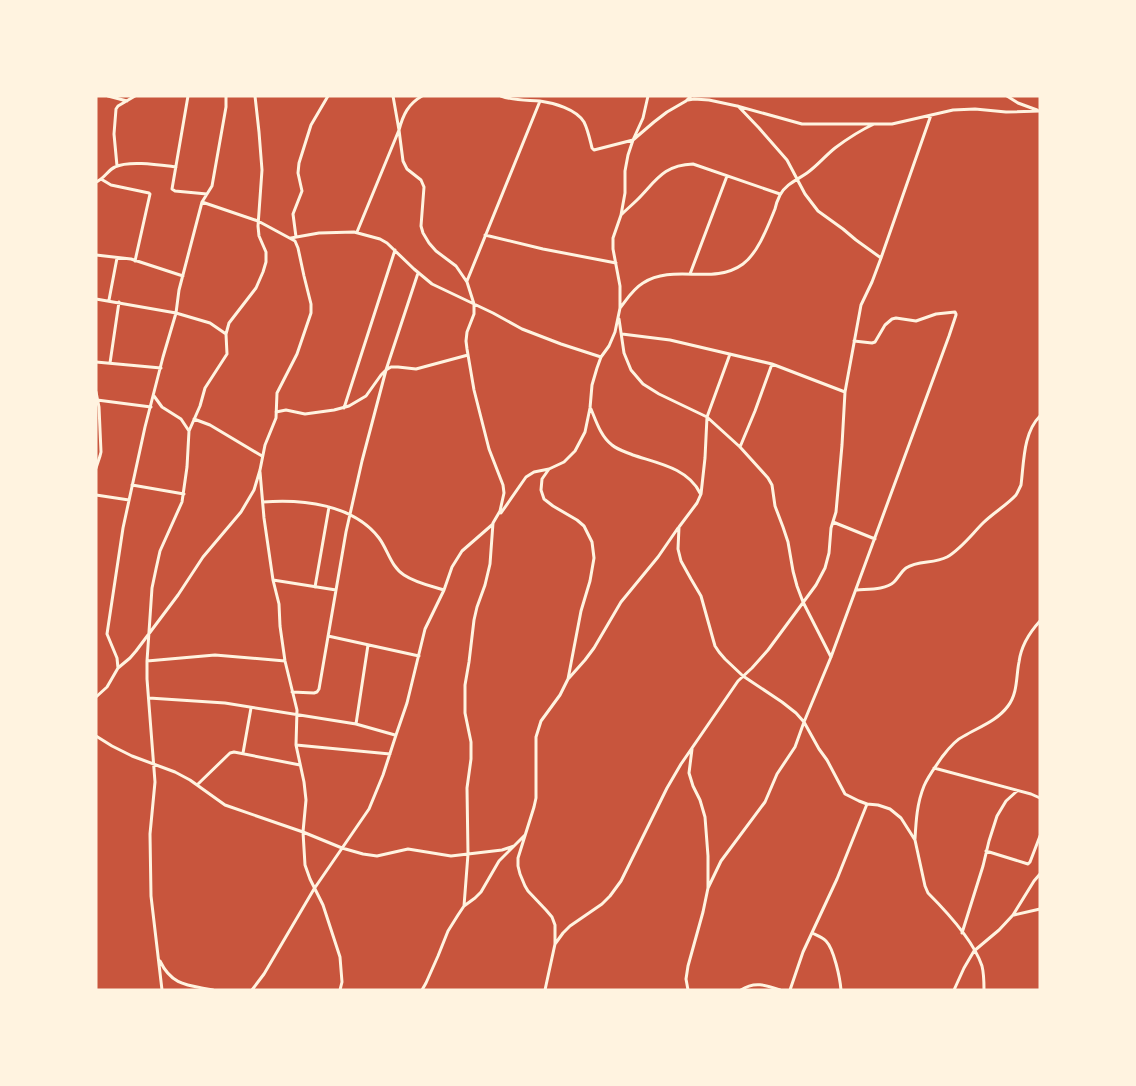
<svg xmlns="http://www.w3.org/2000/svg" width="1136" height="1086" font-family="'Varela Round',sans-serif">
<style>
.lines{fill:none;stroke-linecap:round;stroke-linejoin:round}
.minor{stroke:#fff3e0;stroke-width:3}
</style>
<rect width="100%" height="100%" fill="#c8553d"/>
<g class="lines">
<path class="minor" d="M108,96L127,101
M188,96L172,189L175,191L207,194
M393,96L399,130L403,161L407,169L421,180L424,187L421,226L423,233L429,243L436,251L456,266L467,282L474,304V314L467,332L466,341L467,349L474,390L489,449L503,485L504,493L500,511L493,523L490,564L485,585L477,607L474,620L469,662L465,685V713L471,742V759L467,788L468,854L464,906
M501,96C514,101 526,100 540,101C554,103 576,109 584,122C588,130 590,140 592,148L594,150L633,140L643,118L648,96
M1007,96L1018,103L1037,110
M688,100L694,99L709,100L737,106L802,124H892L953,110L975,109L1006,112L1040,111
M738,106L759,128L787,160L805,194L818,211L843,229L856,240L881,258
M117,166L114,134L116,109L118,106L135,96
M101,179L111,185L149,193L150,194L135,261
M96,182C104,179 108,170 115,167C129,160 160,165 176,167
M622,214C627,209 632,205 637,200C656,181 663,165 693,164L780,194
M357,232L399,130C403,115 408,104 422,96
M485,235L543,249L616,263
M296,237L293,214L302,191L298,173L299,163L311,125L328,96
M291,238L319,233L354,232L380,239L387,243L414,269L432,284L493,313L522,329L561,344L601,357
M96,255L131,259L183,276
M690,274L727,176
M467,281L540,101
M96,299L176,313L210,323L226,334
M109,300L117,258
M620,308C627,299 633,289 643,283C674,263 713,286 743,264C758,253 768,226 775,209C776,204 778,199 780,195C786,184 797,180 807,173C817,166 825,156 835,148C847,139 861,130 874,124
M619,319L624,353L631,370L643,384L659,394L707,417L740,447L768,478L772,485L775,506L783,527L788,542L793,571L797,586L803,602L831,657
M622,334L670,340L772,364L845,392
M730,354L707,417L705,458L701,494L697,503L679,527L678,549L681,561L691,579L701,596L713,639L715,646L719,652L725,659L743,676L782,702L796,713L804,722L819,749L827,760L845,794L859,801L867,804L878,805L890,809L901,818L915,840L925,886L928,893C946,911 974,942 982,966C984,974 984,982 984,990
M96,362L161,368
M110,363L119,302
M96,392L99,407L101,452L100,456L96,468
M154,396L162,407L181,419L189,431
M97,400L151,407
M344,408L395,250
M591,409C596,421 601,437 612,445C618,450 626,452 633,455C657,463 688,468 700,493
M276,412L286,410L305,414L334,410L349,406L366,396L381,375L386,370L391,367H398L416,369L468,355
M194,419L210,425L262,456
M740,447L755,411L772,364
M260,472L264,518L273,580L279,604L280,626L285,661L297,710L296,745L304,782L306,800L303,832L305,865L310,879L323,905L340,957L342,982L340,990
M132,485L184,494
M96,495L129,500
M263,502C302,499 353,504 379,538C388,550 391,567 404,575C416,583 431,586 444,590
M501,513L526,477L534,472L549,469
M833,522L875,539
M273,580L336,590
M315,587L329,507
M857,590C867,589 886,590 894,582C898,578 901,572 906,568C918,560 934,564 947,557C961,549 972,534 983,523C993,513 1007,505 1016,495C1018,492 1019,489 1021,485C1024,462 1023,433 1040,416
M328,636L419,656
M147,661L215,655L285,661
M118,668L117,658L107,634L123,528L145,427L163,357L176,313L179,290L202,202L212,186L226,107V96
M569,678L585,660L594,648L621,602L658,557L678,528
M292,692L314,693L317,692L319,689L346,532L362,461L386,370L418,273
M96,697L107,687L118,668L130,658L136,651L178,595L203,557L241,512L254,490L260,470L265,445L276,418L277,393L297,354L311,313V304L304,276L298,248L295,241L258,221L202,202
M149,698L225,703L356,724L395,735
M356,724L368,645
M96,736L112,746L132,756L175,772L190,780L225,805L303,832L342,848L363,854L377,856L408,849L451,856L502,850L514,846
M296,745L390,754
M243,753L251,708
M934,768L1031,794L1040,798
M197,785L230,753L234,752L300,765
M915,839C916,821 917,803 924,786C928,776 936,766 942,757C948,749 955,740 964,736C979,727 997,721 1008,706C1018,693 1016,676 1019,662C1021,646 1029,633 1040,621
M986,851L1028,864L1030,862L1040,836
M708,888L721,861L765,802L777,774L795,747L804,722L831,657L949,336L956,315V314L955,312L936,314L916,321L896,318L892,319L885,325L875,342L872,343L854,341
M1014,915L1040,909
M812,933C816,935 822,937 826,941C834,949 840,978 841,990
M962,933L983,866L989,841L997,816L1006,801L1017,791
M555,944L563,933L570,926L602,904L610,896L621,881L667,788L681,764L738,681L752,668L768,650L816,585L825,568L829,553L831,528L836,512L842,445L845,392L861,305L872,282L881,258L931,115
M160,961C172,986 188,985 213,990
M162,990L151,896L150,834L155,782L147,679V661L152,588L156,569L160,551L182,502L187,467L189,431L200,406L205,388L227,354L226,334L229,323L256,288L263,272L266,262V252L259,236L258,226L262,170L259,132L255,96
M252,990L264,974L314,889L369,809L383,775L396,735L407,703L425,629L444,590L452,567L462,551L493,524
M422,990L426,983L438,956L448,931L458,915L464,906L475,898L481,892L499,861L525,835
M545,990L555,944V925L552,917L546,910L528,891L525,886L520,874L518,866V858L534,807L536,798V737L541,721L560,695L568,679L581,611L590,581L594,558L592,542L584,526L577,520L553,506L544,499L541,490L542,479L549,469L564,462L575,451L585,432L590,408L592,385L597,368L601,357L609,346L615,332L620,308V286L613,249V238L621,215L625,193V171L628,155L633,140L654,122L667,112L686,101L691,96
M688,990L686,979L688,966L703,912L708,888V856L705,817L700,800L693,786L689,773L692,749
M741,990C754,981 766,985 780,990
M790,990L803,952L837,879L867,804
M954,990L964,968L974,951L999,930L1013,915L1034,881L1040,874"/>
</g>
<rect width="1136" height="1086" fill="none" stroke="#fff3e0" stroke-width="195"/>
</svg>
